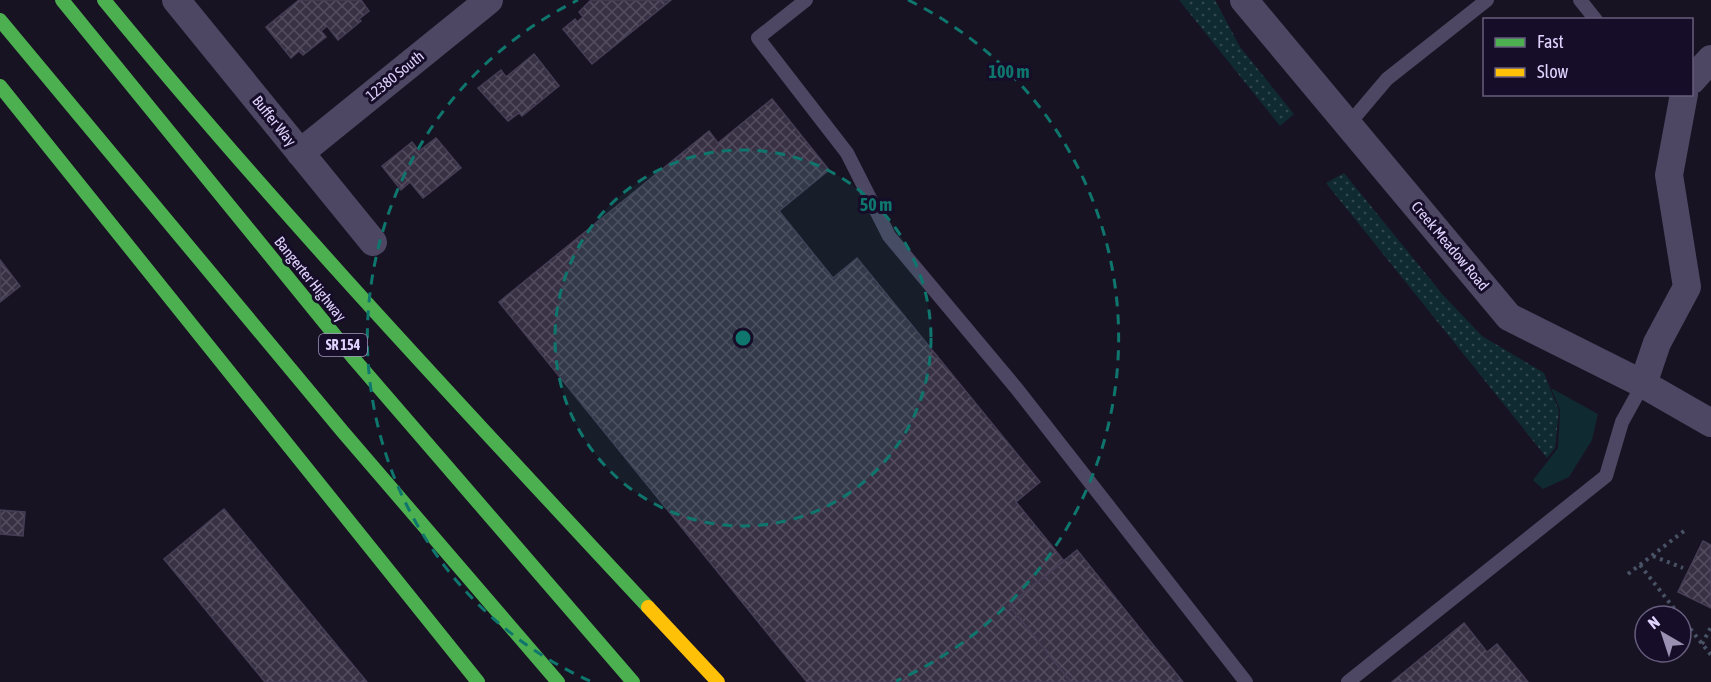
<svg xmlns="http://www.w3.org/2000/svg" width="1711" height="682" font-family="'Asap Condensed',sans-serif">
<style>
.grass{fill:url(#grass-dots)}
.green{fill:#102a31}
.building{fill:url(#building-cross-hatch);stroke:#463e56;stroke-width:1.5}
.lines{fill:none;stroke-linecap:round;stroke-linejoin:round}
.path{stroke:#485265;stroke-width:4;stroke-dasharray:3 4.5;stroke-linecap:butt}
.lane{stroke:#4d4763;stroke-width:14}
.street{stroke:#4d4763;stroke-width:28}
.fast{stroke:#4caf50;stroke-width:14}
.slow{stroke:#ffc107;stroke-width:14}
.ring{fill:none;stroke:#0f766e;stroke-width:3;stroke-dasharray:10 8}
.labels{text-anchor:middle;stroke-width:6;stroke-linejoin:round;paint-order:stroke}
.shield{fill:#160d28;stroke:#a398be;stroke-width:1.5}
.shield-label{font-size:14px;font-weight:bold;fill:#e0d4ff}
.street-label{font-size:15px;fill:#e0d4ff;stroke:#160d28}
.centre{fill:#0f766e;stroke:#160d28;stroke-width:3}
.ring-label{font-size:18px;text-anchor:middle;font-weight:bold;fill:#0f766e;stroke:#160d28;stroke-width:6;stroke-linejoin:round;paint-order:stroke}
</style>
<defs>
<pattern id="grass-dots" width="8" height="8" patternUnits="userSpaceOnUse" patternTransform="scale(1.5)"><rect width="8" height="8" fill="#102a31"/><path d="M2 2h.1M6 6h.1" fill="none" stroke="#324850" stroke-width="1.8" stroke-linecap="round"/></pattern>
<pattern id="building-cross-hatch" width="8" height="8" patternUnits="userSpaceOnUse" patternTransform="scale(1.5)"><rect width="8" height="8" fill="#383144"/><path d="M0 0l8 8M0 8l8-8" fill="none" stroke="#544e60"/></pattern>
</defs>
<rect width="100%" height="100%" fill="#181322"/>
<path class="grass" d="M1179,0H1215L1240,47L1294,114L1280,126Z
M1344,173L1443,295L1482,336L1544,373L1559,411L1555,448L1547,458L1326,183Z"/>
<path class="green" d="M1551,388L1598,414L1592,440L1569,477L1543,489L1533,480L1558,448L1560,410Z"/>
<path class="building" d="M299,0H361L369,11L359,19L361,21L338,40L327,26L321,31L326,37L303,55L299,51L291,58L266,27Z
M591,0H671L592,64L563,29L575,19L577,22L583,17L579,12Z
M534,54L559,86L522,116L519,113L508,121L478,88L501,70L506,77Z
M772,99L829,170L779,211L833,278L857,258L1040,482L1016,502L1064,561L1009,605L1071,682H807L499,302L709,131L718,143Z
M436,138L461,168L423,198L410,182L401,190L382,166L412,142L419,151Z
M0,260L20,286L0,302Z
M224,509L367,682H265L164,559Z
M0,510L25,512L23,536L0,534Z
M1703,541L1711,545V608L1678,592Z
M1077,550L1183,682H1071L1009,605Z
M1464,623L1487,652L1497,644L1528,682H1392Z"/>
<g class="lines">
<path class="path" d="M1653,556L1683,568
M1640,565L1680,616
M1628,574L1684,531
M1681,617L1711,655
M1702,644L1711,627"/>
<path class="lane" d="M806,0L758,38L847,153L889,236L1017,389L1246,682
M1580,0L1596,20
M1348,125L1387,79L1487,0
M1348,682L1606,476L1622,422L1643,384"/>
<path class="street" d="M176,0L373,242
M1244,0L1509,317L1643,384L1711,423
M1692,80L1711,59
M300,153L489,0
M1643,384L1657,343L1687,287L1669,175L1684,94"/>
<path class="fast" d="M62,0L355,360L633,682
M104,0C277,211 463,408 648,607
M0,20L343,432L558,682
M0,86L478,682"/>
<path class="slow" d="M648,607L718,682"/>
</g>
<circle cx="743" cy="338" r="188" fill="#0f766e" fill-opacity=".12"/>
<g class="ring">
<circle cx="743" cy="338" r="188"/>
<path d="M590 681A376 376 0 0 1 578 0M908 0A376 376 0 0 1 896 681"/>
</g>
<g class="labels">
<rect class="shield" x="319" y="334" width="48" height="22" rx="4.5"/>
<g class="shield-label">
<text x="343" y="350">SR 154</text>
</g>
<g class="street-label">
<text transform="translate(395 76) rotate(-39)" y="5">12380 South</text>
<text transform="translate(274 121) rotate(51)" y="5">Buffer Way</text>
<text transform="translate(1450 246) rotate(50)" y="5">Creek Meadow Road</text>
<text transform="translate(310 279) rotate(51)" y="5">Bangerter Highway</text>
</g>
</g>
<circle cx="743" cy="338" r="9" class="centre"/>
<g class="ring-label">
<text x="1009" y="78">100 m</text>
<text x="876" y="211">50 m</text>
</g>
<rect x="1483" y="18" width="210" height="78" fill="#160d28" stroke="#675d7e" stroke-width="1.5"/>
<rect x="1495" y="38" width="30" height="9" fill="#4caf50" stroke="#675d7e" stroke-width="1.5"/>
<text x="1537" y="48" font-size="18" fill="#e0d4ff">Fast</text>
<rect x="1495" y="68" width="30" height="9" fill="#ffc107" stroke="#675d7e" stroke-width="1.5"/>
<text x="1537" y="78" font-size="18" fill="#e0d4ff">Slow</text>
<g transform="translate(1663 634) rotate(321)"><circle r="28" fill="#160d28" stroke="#675d7e" stroke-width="1.5"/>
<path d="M0-4.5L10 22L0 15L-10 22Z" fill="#9a90b2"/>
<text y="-9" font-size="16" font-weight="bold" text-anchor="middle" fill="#e0d4ff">N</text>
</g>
</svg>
